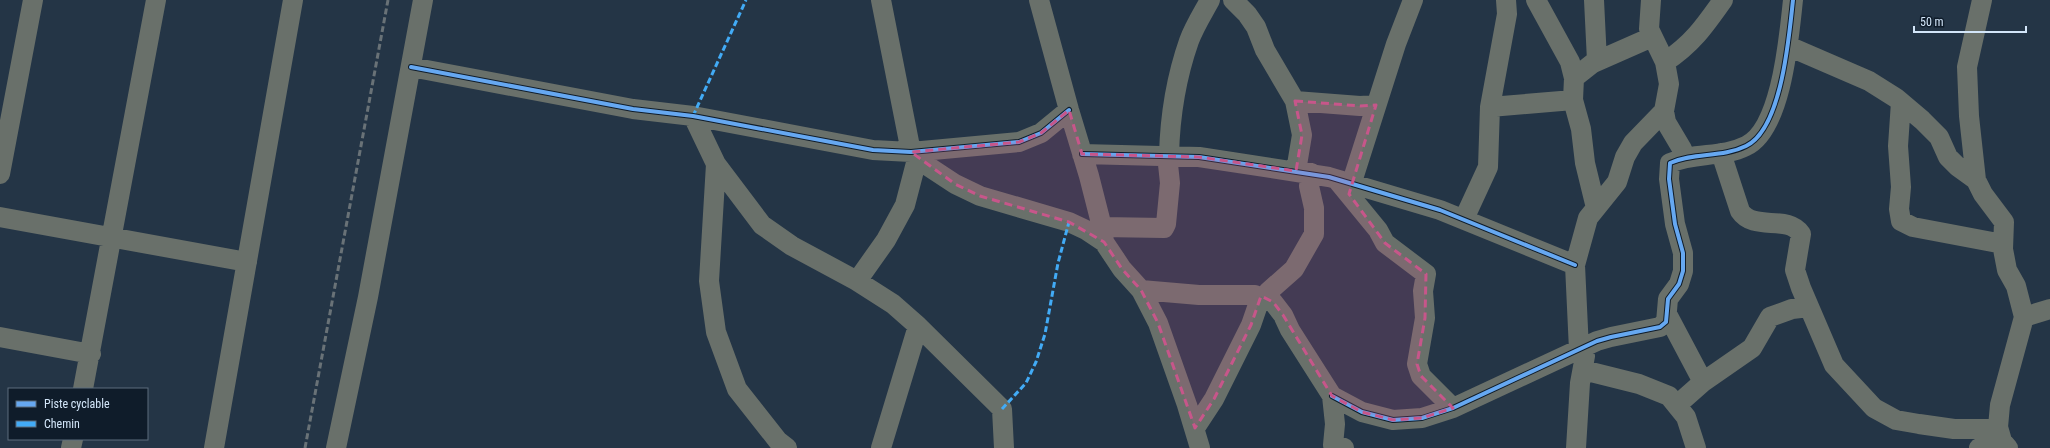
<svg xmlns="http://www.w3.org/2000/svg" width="2050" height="448" font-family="'Roboto Condensed',sans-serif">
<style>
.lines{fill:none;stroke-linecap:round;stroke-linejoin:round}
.minor{stroke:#69706a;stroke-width:20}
.rail{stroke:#697277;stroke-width:3;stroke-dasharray:6 3;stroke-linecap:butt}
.quiet{stroke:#42abf6;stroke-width:3;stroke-dasharray:6 3;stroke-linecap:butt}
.cycleway-casing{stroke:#0f1c2a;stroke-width:6}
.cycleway{stroke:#66a8f1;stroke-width:4}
.marked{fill:#c7568a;fill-opacity:0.2;stroke:#c7568a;stroke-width:3;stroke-dasharray:8 5;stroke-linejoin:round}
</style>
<rect width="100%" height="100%" fill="#243546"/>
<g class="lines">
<path class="minor" d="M881,0L911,152L917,159L955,184L980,196L1069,222L1086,230L1104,242
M1039,0L1069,110L1089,176L1102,227L1104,242L1122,269L1141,290L1158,323L1187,405L1200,448
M1233,0L1247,14L1256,27L1265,50L1295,101L1302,135L1296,171
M1536,0L1570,62L1574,78L1573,100L1581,129L1585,163L1596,208
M1594,0L1597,61
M1651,0L1649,29L1665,62L1669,84L1664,111L1666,122L1682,149L1681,158
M1982,0L1967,67L1969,116L1976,180L1983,194L2004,222L2003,249L2007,270L2016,286L2024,317L2000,405L1998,427L2002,441L2008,448
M1788,46L1869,81L1896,98L1922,120L1939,137L1948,157L1958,167L1976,180
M1665,62C1692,44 1704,27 1723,0
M411,67L633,109L693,116L873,150L911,152L1019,142L1041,133L1069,110
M1574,78L1593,63L1652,37
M1295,101L1360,106L1376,105
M1901,102L1898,146L1901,187L1899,209L1901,221L1913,227L2003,244
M1490,107L1573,100
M693,116L716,164L762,225L792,246L857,281L893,304L918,326L1002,409L1004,448
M1721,153L1740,211C1754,232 1787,214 1801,234L1795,270L1801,288L1834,365L1874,408L1896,420L1919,424L1954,429H1984L1998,427
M1082,154L1199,157L1329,177L1440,210L1575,265
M1169,155C1170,116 1176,78 1189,41C1194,27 1203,13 1210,0
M716,164L709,281L716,332L737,389L778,441L787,448
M0,174L33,0
M1337,180L1378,230L1385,243L1426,274L1423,291L1425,318L1417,364L1421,376L1453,408
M1351,185L1396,44L1413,0
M0,217L247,262
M1464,219L1488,167L1490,107L1507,14L1506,0
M1102,227L1164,228L1166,224L1170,183L1167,155
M857,281L886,240L905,205L917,159
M1141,290L1199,295H1255L1273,302L1283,315L1290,330L1332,396L1335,424L1333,445L1344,448
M1265,298L1268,292L1294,269L1314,234V208L1309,186L1311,173
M1667,314L1703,382
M2024,317L2050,309
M0,337L91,354
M1579,350L1575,265L1588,218L1617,182L1625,157L1633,143L1664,111
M1583,370L1639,384L1669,396L1686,417L1696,448
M83,389L156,0
M1332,396L1362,412L1393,420L1422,418L1453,408L1597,341L1611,337L1660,327L1666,322L1668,299L1679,284L1683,271V253L1675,224L1669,179L1670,163C1694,152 1722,158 1746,146C1782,129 1789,36 1793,0
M1677,405L1703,382L1752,348L1770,317L1792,309L1809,307
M1195,428L1214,399L1251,325L1261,296
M71,448L73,439
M214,448L293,0
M336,448L368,297L423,0
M881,448L918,326
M1576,448L1580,383L1585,356
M1979,448L2002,441"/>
<path class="rail" d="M305,448L388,0"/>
<path class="quiet" d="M693,116L746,0
M1002,409L1026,383L1036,362L1045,334L1058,263L1069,222"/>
<defs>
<path id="cycleway" d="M411,67L633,109L693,116L873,150L911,152L1019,142L1041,133L1069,110
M1082,154L1199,157L1329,177L1440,210L1575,265
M1332,396L1362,412L1393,420L1422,418L1453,408L1597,341L1611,337L1660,327L1666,322L1668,299L1679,284L1683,271V253L1675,224L1669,179L1670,163C1694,152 1722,158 1746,146C1782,129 1789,36 1793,0"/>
</defs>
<use href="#cycleway" class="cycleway-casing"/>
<use href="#cycleway" class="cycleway"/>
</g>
<path class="marked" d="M1295,101L1360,106L1376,105L1349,194L1385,243L1426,274L1425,318L1417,364L1421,376L1453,408L1422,418L1393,420L1362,412L1332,396L1283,315L1273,302L1261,296L1251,325L1214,399L1195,428L1158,323L1141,290L1122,269L1104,242L1069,222L980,196L955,184L911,152L1019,142L1041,133L1069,110L1082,154L1199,157L1296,171L1302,135Z"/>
<rect x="8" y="388" width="140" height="52" fill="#0f1c2a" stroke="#5d6d7d"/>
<rect x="16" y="401" width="20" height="6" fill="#66a8f1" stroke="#5d6d7d"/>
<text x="44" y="408" font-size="12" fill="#d3e6f9">Piste cyclable</text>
<rect x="16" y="421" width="20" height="6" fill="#42abf6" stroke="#5d6d7d"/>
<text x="44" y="428" font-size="12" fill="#d3e6f9">Chemin</text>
<path d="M1914 26v6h112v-6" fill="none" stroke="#d3e6f9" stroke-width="2"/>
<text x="1920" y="26" font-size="12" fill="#d3e6f9" stroke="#0f1c2a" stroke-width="3" paint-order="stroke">50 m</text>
</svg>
